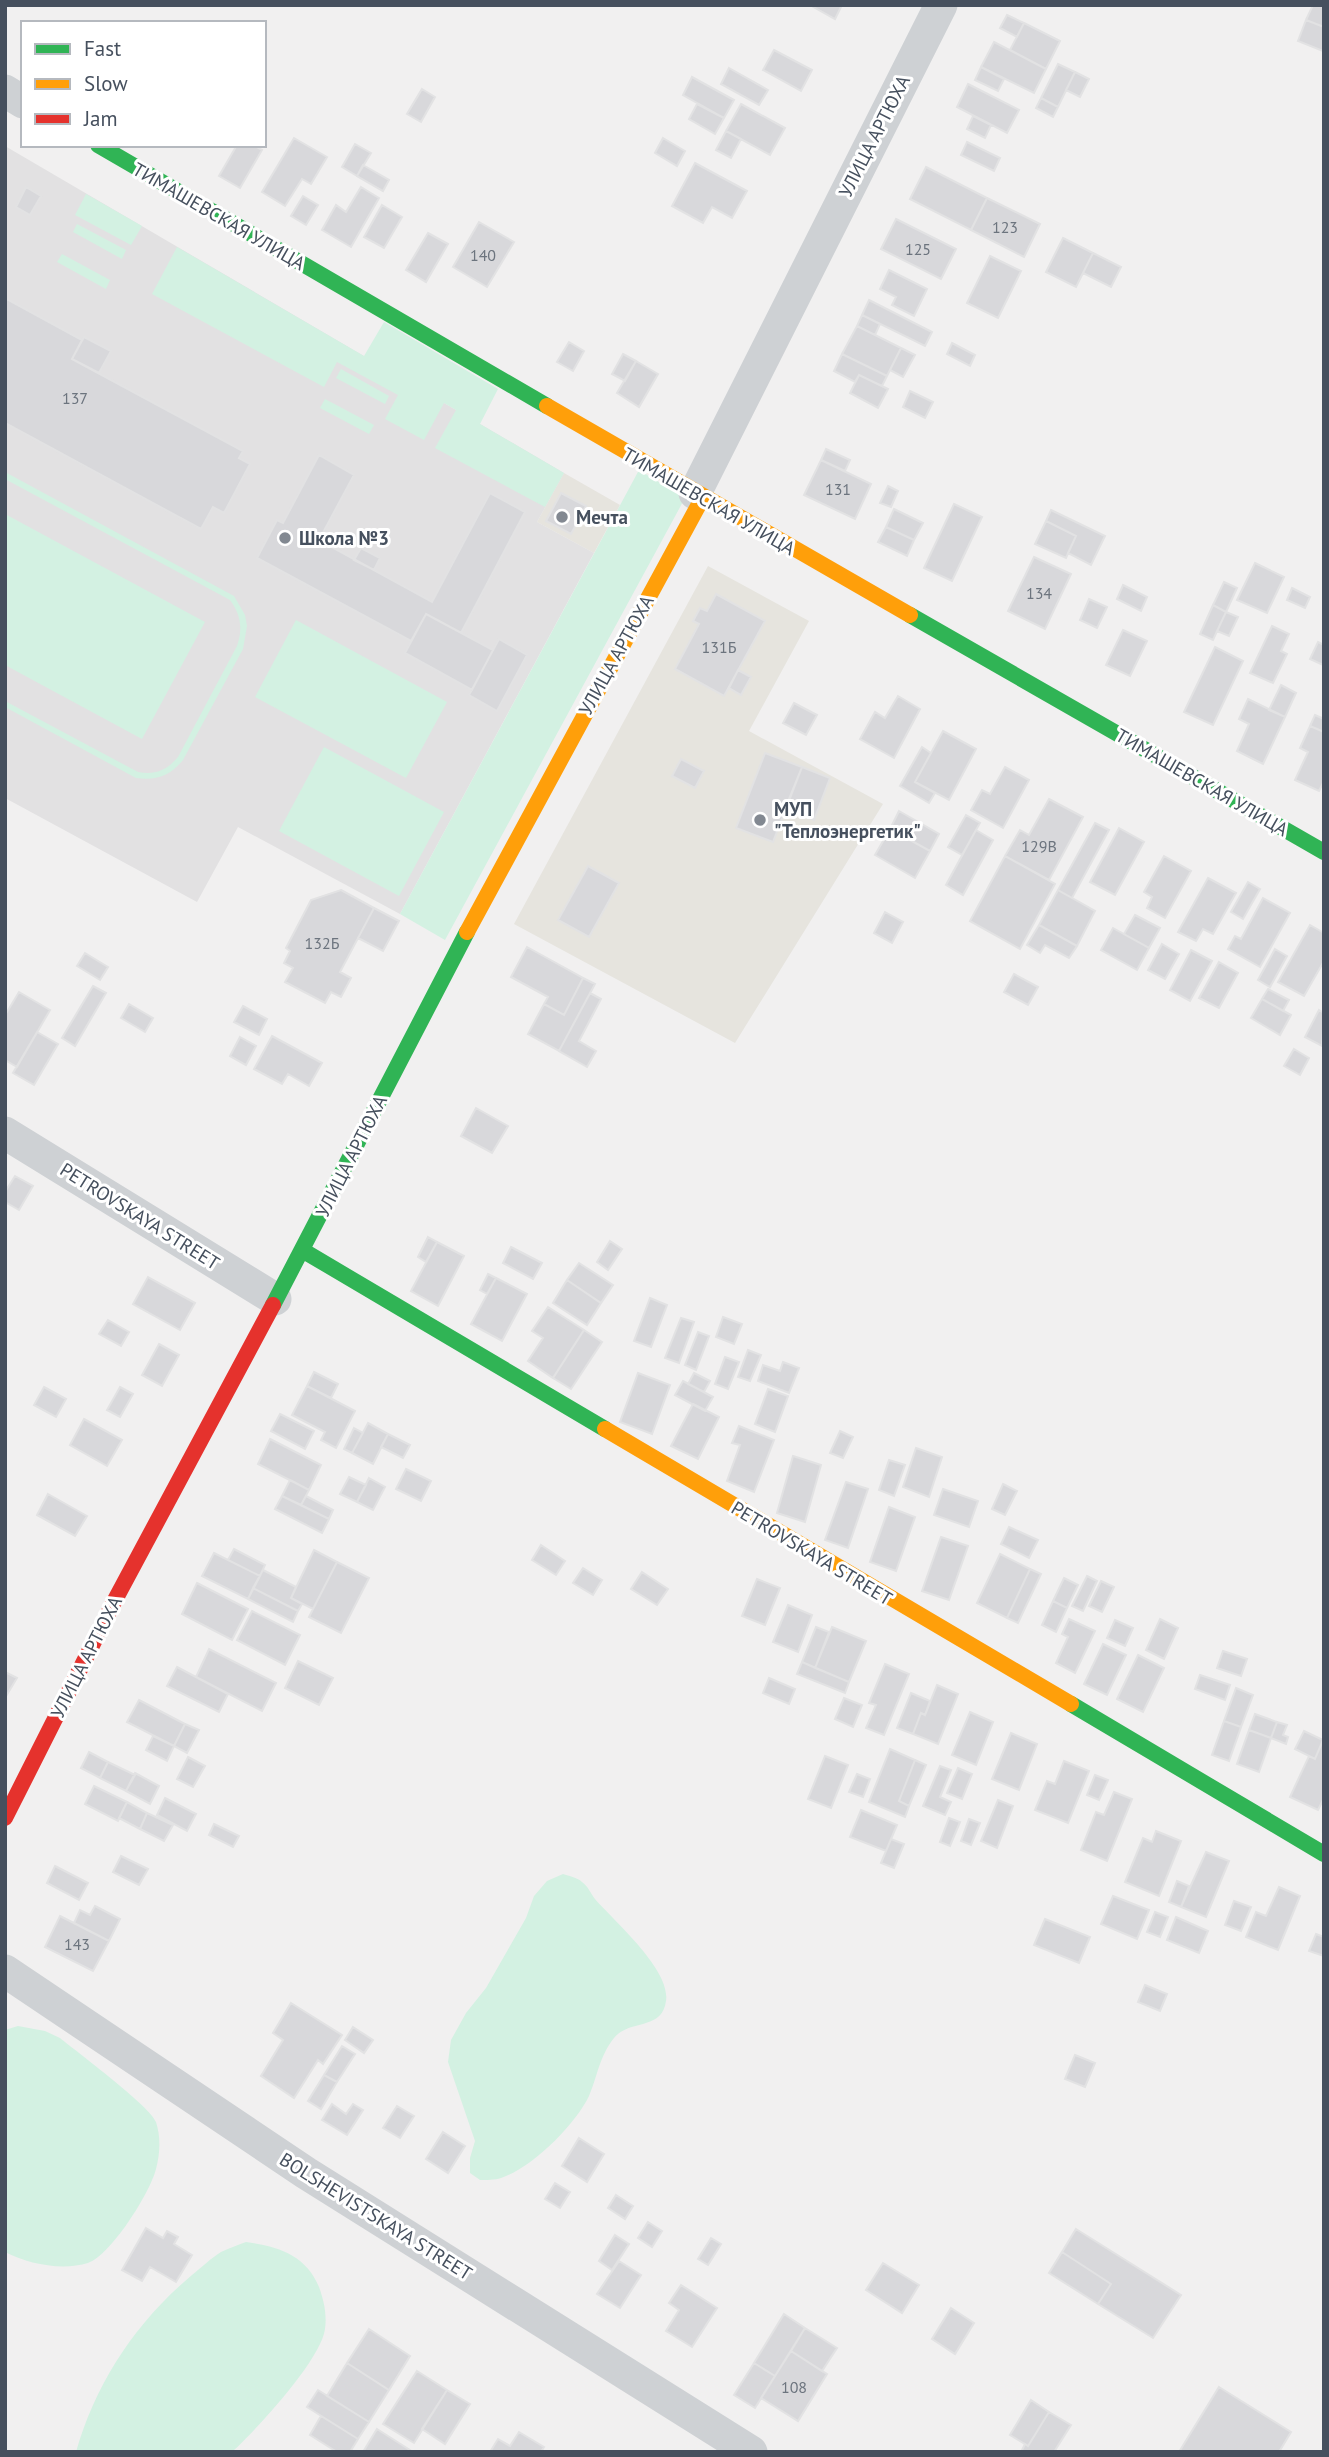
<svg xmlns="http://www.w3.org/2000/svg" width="1329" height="2457" font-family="'PT Sans',sans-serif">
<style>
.commercial{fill:#e6e4de}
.education{fill:#e2e1e2}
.green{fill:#d3f1e2}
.building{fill:#d8d8db;stroke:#e2e2e3;stroke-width:2}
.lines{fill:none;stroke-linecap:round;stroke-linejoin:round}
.street{stroke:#ced1d4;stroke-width:33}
.fast{stroke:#30b455;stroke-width:16}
.slow{stroke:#ff9f0a;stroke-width:16}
.jam{stroke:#e5322d;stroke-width:16}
.poi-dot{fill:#828891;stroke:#fff;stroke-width:2.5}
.labels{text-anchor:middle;stroke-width:6;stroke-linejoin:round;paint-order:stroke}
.number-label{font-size:16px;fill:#6c747e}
.street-label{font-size:19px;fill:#46505e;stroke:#fff}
.poi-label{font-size:19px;font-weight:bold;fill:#46505e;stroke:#fff;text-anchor:start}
</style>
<rect width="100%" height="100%" fill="#f1f0f0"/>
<path class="commercial" d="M564,473L620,505L594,553L537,522Z
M708,566L809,621L749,731L883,804L735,1043L514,924Z"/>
<path class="education" d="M5,146L564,473L537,522L594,553L400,914L238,827L197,902L5,798Z"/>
<path class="green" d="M86,194L142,226L131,245L75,215Z
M77,224L126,250L122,259L73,232Z
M177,247L364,356L384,322L498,389L480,424L564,473L545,507L435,448L456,410L444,403L424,440L385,419L398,395L337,362L324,387L152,294Z
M62,254L110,280L106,289L57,262Z
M341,369L389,396L385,404L336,378Z
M325,399L374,425L369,434L320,408Z
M639,470L685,498L445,940L400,914Z
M5,472L234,596L245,615L247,626L243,649L183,760C170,776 156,781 136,778L5,707V701L138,772C155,775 166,771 178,757L237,646C243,629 241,615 230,600L5,479Z
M5,514L205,622L142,739L5,665Z
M296,620L447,702L406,778L255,697Z
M324,747L444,812L399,896L279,831Z
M563,1874C569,1876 578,1878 582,1882C588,1886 591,1894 595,1899C615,1922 671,1970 666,2001C662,2031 629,2019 614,2038C599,2057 598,2075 589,2096C575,2125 532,2168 501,2178C495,2180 486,2180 480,2180L470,2173V2158L475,2141L448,2062L451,2040L466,2013L486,1988L526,1918L534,1896L547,1881Z
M18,2026L45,2031L60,2038C77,2052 150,2106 156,2122C161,2137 160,2154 156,2169C150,2193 111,2255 88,2263C62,2271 28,2264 5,2252V2030Z
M246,2242C278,2246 306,2255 319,2287C324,2301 327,2314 325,2329C321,2360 256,2430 232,2452H76C96,2382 136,2322 192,2275C201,2268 211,2258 221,2252C229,2248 238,2245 246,2242Z"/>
<path class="building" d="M810,5H842L835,19Z
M1313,5H1324V27L1306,20Z
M1007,15L1024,23L1017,37L1000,28Z
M1306,20L1324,27L1323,51L1298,41Z
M1024,23L1060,41L1046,69L1010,50Z
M994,42L1046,69L1034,93L981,67Z
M774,50L812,70L801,91L763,70Z
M1058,64L1075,72L1058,107L1041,98Z
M981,67L1004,79L998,91L975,80Z
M729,68L768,90L759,105L721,84Z
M1075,72L1089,79L1080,97L1066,90Z
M692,77L734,100L724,118L683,95Z
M968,84L1019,110L1007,133L957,107Z
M422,89L435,97L421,122L407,114Z
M1041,98L1058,107L1053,117L1036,108Z
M697,104L724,118L715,134L689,119Z
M741,104L785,128L770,155L726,131Z
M973,116L991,125L985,138L967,129Z
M726,131L741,139L731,158L716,150Z
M294,138L327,157L311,184L302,179L285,206L262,192Z
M663,138L685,151L677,166L655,153Z
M967,142L1000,158L994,171L961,155Z
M355,144L371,153L357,176L342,167Z
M237,145H253L262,150L240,188L219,176Z
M695,163L747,191L732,218L712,207L703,223L672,206Z
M363,165L389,180L383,191L357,176Z
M926,167L987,198L971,230L910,199Z
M26,187L41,196L30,215L16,207Z
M361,187L379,198L351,247L322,230L336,205L346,212Z
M303,196L318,205L306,225L291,216Z
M987,198L1040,224L1024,257L971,230Z
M382,205L402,217L384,248L364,237Z
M896,219L956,249L941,279L881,249Z
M479,222L514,242L487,287L453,267Z
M428,233L448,244L426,282L406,270Z
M1063,238L1093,253L1076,287L1046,272Z
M1093,253L1121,267L1111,287L1083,273Z
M990,256L1021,271L998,318L967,303Z
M889,270L927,289L914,316L892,305L896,297L880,289Z
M5,298L82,340L72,359L243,451L239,458L250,464L224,513L213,507L201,529L5,423Z
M869,300L932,332L925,346L862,315Z
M862,315L880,324L875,335L857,326Z
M857,326L901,348L887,376L842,354Z
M84,337L111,351L99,373L72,359Z
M569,342L584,351L573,371L557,362Z
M952,343L975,355L970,366L947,354Z
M901,348L915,355L903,377L890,370Z
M623,354L636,361L625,381L612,374Z
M842,354L887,376L882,386L859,375L855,382L834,371Z
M636,361L658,374L639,407L617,393Z
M859,375L888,389L878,408L850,393Z
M910,391L933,402L925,418L903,407Z
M826,449L850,460L845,471L821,460Z
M319,455L354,475L319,540L432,602L490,493L525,512L461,633L426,614L411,641L257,558L277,520L283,523Z
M821,460L871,484L855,519L804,495Z
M888,486L898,491L891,507L880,503Z
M561,493L586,506L571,534L546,521Z
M954,504L982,517L952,581L924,568Z
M894,509L923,523L914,540L886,527Z
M1051,510L1105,536L1091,565L1068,553L1076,536L1046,521Z
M1046,521L1076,536L1066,558L1035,544Z
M886,527L914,540L907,556L878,542Z
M361,548L380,558L374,570L354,560Z
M1034,557L1071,574L1045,629L1008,611Z
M1255,563L1284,577L1267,613L1237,600Z
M1224,582L1237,588L1226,612L1213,605Z
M1123,585L1147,597L1141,611L1117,599Z
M1292,588L1310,597L1305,608L1287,600Z
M716,594L765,621L724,696L675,669L699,624L693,621L700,608L707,611Z
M1089,599L1107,607L1097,628L1080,620Z
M1213,605L1226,612L1213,640L1200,634Z
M1226,612L1238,617L1229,636L1217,631Z
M426,614L493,650L472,690L405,653Z
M1272,626L1289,634L1281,651L1287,654L1273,683L1250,673Z
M1123,630L1147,641L1130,676L1106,665Z
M499,639L527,655L497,711L469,695Z
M1318,642L1324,645L1323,665L1310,659Z
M1215,647L1243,661L1213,725L1184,712Z
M738,670L751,677L741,695L729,688Z
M1281,685L1296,693L1285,717L1269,710Z
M898,696L920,709L894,758L860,739L875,712L885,718Z
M1248,699L1285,717L1263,764L1237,751L1249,724L1239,719Z
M794,703L817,715L806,735L783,723Z
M1315,715L1324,719V732L1310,726Z
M1310,726L1324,732V781L1319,791L1295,780L1308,752L1300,748Z
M943,731L976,749L949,800L915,782Z
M922,747L931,753L915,782L935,793L929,803L900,786Z
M765,753L802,767L773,842L736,828Z
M681,759L704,771L695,788L672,776Z
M802,767L830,778L814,820L785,809Z
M1005,767L1029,780L1003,828L971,810L982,790L990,794Z
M1049,799L1083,817L1049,880L1005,856L1020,830L1029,835Z
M899,811L939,834L930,851L890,829Z
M966,815L980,823L962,855L948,847Z
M1095,823L1109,830L1072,898L1058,890Z
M1119,828L1144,842L1115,895L1090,882Z
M890,829L930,851L915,878L875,855Z
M976,830L993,840L963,895L946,885Z
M1005,856L1055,884L1020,949L970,921Z
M1164,856L1191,871L1165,918L1147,908L1152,897L1144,892Z
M588,866L619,883L589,937L558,920Z
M1208,878L1236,893L1213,934L1203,929L1196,941L1178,932Z
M1248,882L1260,889L1243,919L1231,912Z
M341,890L374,908L340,972L351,978L341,997L331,992L325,1003L285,982L293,968L284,963L290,951L286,948L311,900Z
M1058,890L1095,911L1077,946L1039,925Z
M1263,898L1290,913L1260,967L1228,949L1235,936L1241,939Z
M374,908L399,921L383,951L358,938Z
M885,912L903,922L892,943L874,933Z
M1135,915L1160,928L1149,948L1124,934Z
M1039,925L1077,946L1069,958L1045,945L1040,953L1027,945Z
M1310,925L1324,933V961L1304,996L1278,982Z
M1113,928L1149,948L1137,970L1101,950Z
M1162,944L1179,954L1165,979L1148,970Z
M527,947L583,978L564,1015L544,1004L548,997L511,977Z
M1275,949L1287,956L1270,987L1258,980Z
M1191,950L1212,961L1190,1001L1170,990Z
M85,953L108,967L100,980L77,966Z
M1219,962L1238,973L1219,1008L1199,998Z
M1014,974L1038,987L1028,1005L1004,992Z
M583,978L595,984L559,1051L528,1034L544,1004L564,1015Z
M93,986L106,993L75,1046L62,1038Z
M1268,989L1289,1000L1283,1011L1262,999Z
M19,992L50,1010L17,1067L5,1060V1011L7,1012Z
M590,993L601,999L579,1041L596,1051L587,1067L559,1051Z
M1262,999L1291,1015L1280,1035L1251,1018Z
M129,1004L153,1018L145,1032L121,1018Z
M243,1006L267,1019L259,1035L234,1022Z
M1319,1010L1324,1013L1322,1046L1305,1037Z
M37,1032L58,1044L34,1085L13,1073Z
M272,1036L322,1063L309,1086L288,1074L282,1084L254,1069Z
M240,1037L256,1046L246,1065L230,1056Z
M1294,1049L1309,1058L1300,1075L1284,1066Z
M476,1108L508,1126L492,1153L461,1136Z
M15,1176L33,1186L19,1210L5,1202V1192Z
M428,1237L437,1242L426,1262L418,1257Z
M610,1241L622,1249L608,1270L597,1262Z
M437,1242L464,1256L438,1306L411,1291Z
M511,1247L542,1263L533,1279L503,1263Z
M579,1263L613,1285L601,1303L567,1280Z
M488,1274L496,1278L487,1294L480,1290Z
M148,1277L195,1303L180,1330L133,1304Z
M496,1278L527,1294L502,1341L471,1324Z
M567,1280L601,1303L587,1325L553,1303Z
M650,1298L667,1305L651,1347L634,1341Z
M548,1307L584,1330L553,1378L528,1361L543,1338L532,1331Z
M723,1317L742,1324L734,1344L716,1337Z
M681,1318L694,1322L679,1363L665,1358Z
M108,1320L129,1332L121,1346L99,1334Z
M584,1330L602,1342L571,1389L553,1378Z
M698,1332L709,1336L696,1370L685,1365Z
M159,1344L179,1355L162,1386L142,1375Z
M748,1350L761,1355L750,1381L738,1377Z
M725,1357L739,1362L728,1389L715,1384Z
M783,1362L799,1368L789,1393L758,1381L763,1365L780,1371Z
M314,1372L338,1384L331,1398L307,1386Z
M638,1373L670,1385L652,1434L620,1422Z
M694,1373L710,1381L704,1392L688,1384Z
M683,1381L713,1397L705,1411L675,1395Z
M307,1386L355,1411L336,1448L321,1440L325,1432L292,1415Z
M44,1387L66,1399L56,1417L34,1405Z
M120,1387L133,1394L120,1417L107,1410Z
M768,1389L788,1396L775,1432L755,1424Z
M693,1404L719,1417L698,1459L671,1446Z
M280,1414L314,1431L305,1449L271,1431Z
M84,1419L122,1440L107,1466L70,1445Z
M368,1423L388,1434L373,1464L352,1453Z
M739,1426L774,1440L754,1492L727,1481L740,1445L732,1443Z
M354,1428L363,1433L352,1453L344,1449Z
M840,1431L853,1437L843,1458L830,1453Z
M388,1434L410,1445L403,1458L381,1447Z
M270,1439L321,1465L309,1490L258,1464Z
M916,1448L942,1457L929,1497L903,1487Z
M793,1456L821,1465L805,1522L777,1513Z
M889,1460L905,1465L894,1496L879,1490Z
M406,1469L431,1481L421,1501L396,1489Z
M349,1477L366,1485L357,1502L340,1494Z
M369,1478L385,1487L373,1510L357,1502Z
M290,1480L309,1490L301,1505L282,1496Z
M846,1482L868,1489L848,1548L825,1540Z
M1003,1484L1017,1491L1005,1515L992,1509Z
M943,1489L978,1501L969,1527L934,1515Z
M48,1494L87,1516L75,1536L37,1515Z
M282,1496L329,1519L322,1533L275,1509Z
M306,1496L333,1510L329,1519L301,1505Z
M889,1507L915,1517L896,1571L870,1562Z
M1009,1527L1038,1540L1029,1558L1001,1544Z
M941,1537L968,1546L949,1600L922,1591Z
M541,1545L565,1561L556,1575L532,1560Z
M234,1549L265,1565L260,1576L228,1560Z
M314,1550L337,1562L313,1609L291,1598Z
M214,1553L260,1576L248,1599L202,1576Z
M1000,1554L1030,1569L1007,1618L977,1603Z
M337,1562L369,1578L341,1633L309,1617Z
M583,1568L602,1580L593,1595L573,1583Z
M1030,1569L1041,1574L1018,1623L1007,1618Z
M263,1570L296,1587L291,1598L302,1604L298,1611L253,1588Z
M642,1572L668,1589L657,1605L631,1589Z
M1087,1576L1097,1581L1083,1611L1072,1606Z
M1064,1578L1078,1585L1067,1608L1053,1601Z
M757,1579L780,1588L765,1625L742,1616Z
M1101,1581L1114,1587L1102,1612L1089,1606Z
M197,1583L248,1609L232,1640L182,1614Z
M253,1588L298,1611L293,1622L248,1599Z
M1053,1601L1067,1608L1056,1632L1042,1625Z
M788,1605L812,1615L798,1652L773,1642Z
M252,1611L300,1635L285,1665L237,1640Z
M1069,1619L1095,1631L1075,1673L1056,1663L1068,1637L1062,1634Z
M1160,1619L1178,1628L1164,1659L1146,1650Z
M1115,1620L1133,1628L1125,1646L1107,1638Z
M816,1627L829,1632L815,1668L802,1662Z
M832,1627L866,1641L849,1682L815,1668Z
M1103,1644L1126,1655L1107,1695L1084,1684Z
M209,1649L276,1683L262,1711L196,1677Z
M1223,1651L1247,1659L1241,1676L1217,1668Z
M1138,1655L1164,1668L1143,1712L1117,1699Z
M298,1661L333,1678L319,1705L285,1688Z
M802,1662L849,1682L845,1693L797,1674Z
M885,1664L909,1674L884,1735L866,1728L876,1705L869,1703Z
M177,1667L228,1694L219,1712L167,1686Z
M5,1672L17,1678L5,1698Z
M1200,1675L1230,1685L1225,1700L1195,1689Z
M769,1678L795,1689L789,1704L763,1693Z
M937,1685L958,1694L938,1744L913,1734L921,1713L925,1715Z
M1236,1688L1253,1695L1241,1727L1224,1721Z
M911,1693L930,1701L925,1715L921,1713L913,1734L897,1728Z
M844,1698L862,1705L853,1727L835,1719Z
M139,1700L185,1724L174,1746L127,1722Z
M970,1712L993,1722L976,1765L952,1755Z
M1255,1714L1277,1722L1271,1738L1249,1730Z
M1224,1721L1241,1727L1229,1761L1212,1755Z
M1277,1722L1287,1725L1283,1735L1288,1737L1286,1744L1271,1738Z
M185,1724L199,1730L187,1753L174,1746Z
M1249,1730L1271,1738L1259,1772L1237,1764Z
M1304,1731L1323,1740L1315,1759L1295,1749Z
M1011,1733L1037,1744L1019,1790L992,1779Z
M153,1736L174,1746L167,1761L146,1750Z
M1323,1740L1324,1798L1318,1810L1290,1797L1309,1756L1315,1759Z
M890,1749L915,1760L899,1801L909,1806L905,1817L869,1802Z
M89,1752L108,1762L100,1778L81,1768Z
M825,1756L848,1765L831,1808L808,1799Z
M188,1757L205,1766L193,1787L177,1779Z
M915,1760L926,1765L909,1806L899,1801Z
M1064,1761L1089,1771L1068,1823L1035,1810L1047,1781L1055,1784Z
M108,1762L135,1775L126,1791L100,1778Z
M940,1766L951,1770L940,1797L951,1802L945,1815L923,1806Z
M958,1768L972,1774L962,1799L947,1793Z
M135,1773L159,1786L150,1804L126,1791Z
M857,1774L870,1779L863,1797L849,1792Z
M1095,1775L1108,1780L1099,1800L1087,1795Z
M94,1786L127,1802L118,1821L85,1804Z
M1114,1792L1132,1799L1107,1861L1081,1850L1096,1812L1104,1815Z
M165,1798L196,1814L187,1831L157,1815Z
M998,1800L1013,1806L997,1848L981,1841Z
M127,1802L147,1813L140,1829L119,1818Z
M861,1810L897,1825L886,1851L850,1837Z
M147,1813L173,1825L164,1841L140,1829Z
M949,1818L960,1822L950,1846L940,1842Z
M969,1819L980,1823L971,1845L961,1841Z
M214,1824L239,1836L233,1847L209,1835Z
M1156,1831L1181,1841L1159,1896L1125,1882L1143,1838L1152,1842Z
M891,1839L904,1844L894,1868L881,1863Z
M1206,1852L1229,1861L1206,1917L1181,1907Z
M121,1856L148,1869L139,1885L113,1872Z
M55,1866L88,1883L79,1900L47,1883Z
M1177,1881L1189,1886L1181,1907L1169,1902Z
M1279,1887L1300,1896L1278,1950L1246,1937L1256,1912L1266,1916Z
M1113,1896L1149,1910L1137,1939L1101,1924Z
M1234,1901L1251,1907L1241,1931L1225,1925Z
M95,1906L120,1919L109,1941L74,1923L80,1910L90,1915Z
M1155,1912L1168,1917L1160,1937L1147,1932Z
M60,1916L109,1941L93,1971L45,1947Z
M1176,1917L1208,1931L1199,1953L1167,1940Z
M1045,1919L1090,1937L1079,1963L1034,1945Z
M1316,1934L1324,1937V1956L1309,1951Z
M1145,1985L1167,1994L1160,2011L1138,2002Z
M291,2003L342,2035L323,2064L318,2060L294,2098L261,2076L283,2040L273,2033Z
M353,2027L373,2040L364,2053L345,2040Z
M342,2046L355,2054L337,2082L324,2075Z
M1075,2055L1095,2063L1085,2087L1065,2079Z
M324,2075L337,2082L321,2109L308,2101Z
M332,2104L346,2114L353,2104L363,2110L347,2135L322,2120Z
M397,2106L414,2116L400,2138L383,2128Z
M443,2132L465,2146L448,2173L426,2159Z
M579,2138L604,2154L587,2182L562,2166Z
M555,2183L570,2192L560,2208L545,2199Z
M616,2195L633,2206L625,2219L608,2208Z
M648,2222L662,2231L652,2247L638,2238Z
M146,2228L163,2238L167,2231L178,2237L174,2244L192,2255L176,2282L150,2267L142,2281L122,2270Z
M1076,2229L1181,2295L1153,2338L1098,2304L1111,2284L1062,2252Z
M615,2235L629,2244L612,2270L599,2261Z
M711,2238L721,2244L708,2265L698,2259Z
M1062,2252L1111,2284L1098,2304L1049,2273Z
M619,2261L641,2275L620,2308L597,2294Z
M883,2263L919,2285L902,2313L866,2290Z
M681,2285L717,2308L692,2347L666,2331L679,2310L669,2303Z
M951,2308L974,2323L955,2354L932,2339Z
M784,2314L805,2328L775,2376L754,2363Z
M805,2328L837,2348L822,2371L791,2351Z
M369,2329L410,2356L389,2390L347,2363Z
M791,2351L827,2374L798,2421L761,2398Z
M347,2363L389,2390L369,2422L327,2396Z
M754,2363L775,2376L755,2408L734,2395Z
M417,2371L447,2390L414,2443L383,2424Z
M1219,2387L1291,2432L1279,2452H1179Z
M318,2390L369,2422L358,2439L307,2407Z
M447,2390L470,2404L445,2444L422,2429Z
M1031,2400L1049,2412L1028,2446L1010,2435Z
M1049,2412L1071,2425L1054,2452H1021L1025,2444L1028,2446Z
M321,2416L358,2439L350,2452H337L310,2435Z
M377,2429L413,2452H363Z
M519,2432L544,2447L541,2452H490L498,2439L510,2446Z"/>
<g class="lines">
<path class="street" d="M5,91L23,102
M695,493L941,5
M5,1133L275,1299
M5,1971L306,2173L751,2452"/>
<path class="fast" d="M98,145L547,406
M910,615L1324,852
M302,1250L605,1429
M273,1305L467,932
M1071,1704L1324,1854"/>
<path class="slow" d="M547,406L910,615
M467,932L703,497
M605,1429L1071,1704"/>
<path class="jam" d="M5,1818L115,1600L273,1305"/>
</g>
<g class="poi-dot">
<circle cx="562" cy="517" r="7"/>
<circle cx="285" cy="538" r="7"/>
<circle cx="760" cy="820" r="7"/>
</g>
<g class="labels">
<g class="number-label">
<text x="1005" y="233">123</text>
<text x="918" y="255">125</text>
<text x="483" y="261">140</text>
<text x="75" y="404">137</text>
<text x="838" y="495">131</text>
<text x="1039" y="599">134</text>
<text x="719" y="653">131Б</text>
<text x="1039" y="852">129В</text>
<text x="322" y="949">132Б</text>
<text x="77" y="1950">143</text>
<text x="794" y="2393">108</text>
</g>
<g class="street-label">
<text transform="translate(874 136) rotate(-63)" y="7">УЛИЦА АРТЮХА</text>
<text transform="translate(219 216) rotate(30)" y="7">ТИМАШЕВСКАЯ УЛИЦА</text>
<text transform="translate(709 501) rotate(30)" y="7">ТИМАШЕВСКАЯ УЛИЦА</text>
<text transform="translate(616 655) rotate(-61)" y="7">УЛИЦА АРТЮХА</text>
<text transform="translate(1202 782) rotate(30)" y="7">ТИМАШЕВСКАЯ УЛИЦА</text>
<text transform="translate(351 1156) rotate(-63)" y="7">УЛИЦА АРТЮХА</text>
<text transform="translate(140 1216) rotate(32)" y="7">PETROVSKAYA STREET</text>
<text transform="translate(812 1553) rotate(31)" y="7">PETROVSKAYA STREET</text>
<text transform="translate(86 1657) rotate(-63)" y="7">УЛИЦА АРТЮХА</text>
<text transform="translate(376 2216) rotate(32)" y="7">BOLSHEVISTSKAYA STREET</text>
</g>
<g class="poi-label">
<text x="576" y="524">Мечта</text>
<text x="299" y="545">Школа №3</text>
<text x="774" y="816">МУП<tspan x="774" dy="22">"Теплоэнергетик"</tspan></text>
</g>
</g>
<rect width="1329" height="2457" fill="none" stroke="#46505e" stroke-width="14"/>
<rect x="21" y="21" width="245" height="126" fill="#ffffff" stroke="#b5b9bf" stroke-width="2"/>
<rect x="35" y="44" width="35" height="10" fill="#30b455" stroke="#b5b9bf" stroke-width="2"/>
<text x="84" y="56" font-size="21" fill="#46505e">Fast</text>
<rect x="35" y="79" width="35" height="10" fill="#ff9f0a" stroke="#b5b9bf" stroke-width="2"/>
<text x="84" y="91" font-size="21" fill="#46505e">Slow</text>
<rect x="35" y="114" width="35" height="10" fill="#e5322d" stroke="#b5b9bf" stroke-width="2"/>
<text x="84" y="126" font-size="21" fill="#46505e">Jam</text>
</svg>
